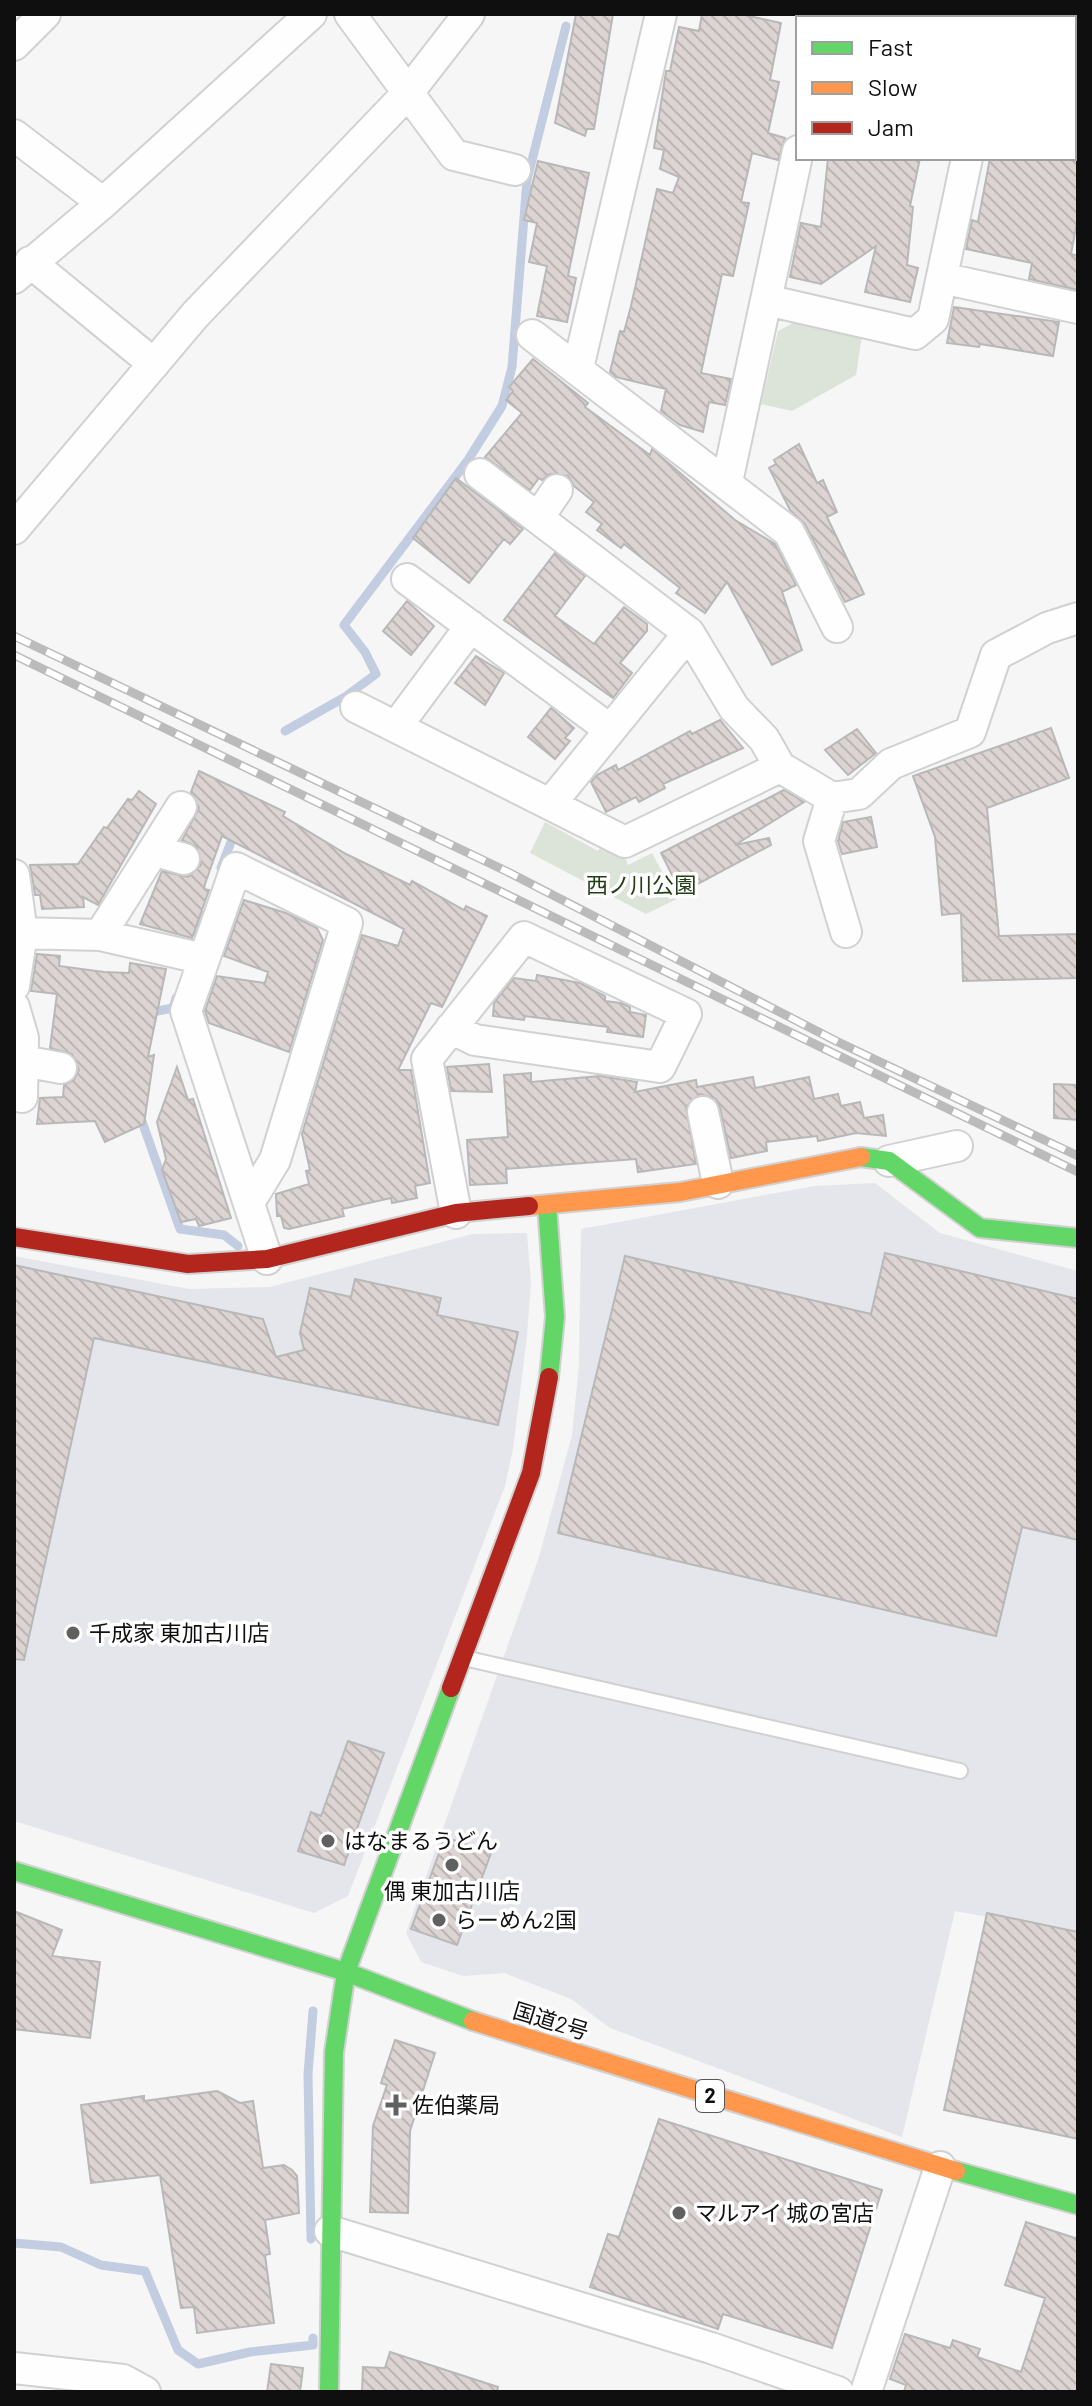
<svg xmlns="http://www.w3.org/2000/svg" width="1092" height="2406" font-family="Barlow,'Noto Sans JP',sans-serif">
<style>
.built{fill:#e4e6eb}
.park{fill:#dce4d9}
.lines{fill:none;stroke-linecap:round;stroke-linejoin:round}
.stream{stroke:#c2cde1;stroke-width:9}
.building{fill:url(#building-back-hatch);stroke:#b9b8b8;stroke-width:2}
.lane-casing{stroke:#d1d1d2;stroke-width:18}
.street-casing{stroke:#d1d1d2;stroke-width:34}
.fast-casing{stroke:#d1d1d2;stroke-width:22}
.slow-casing{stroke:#d1d1d2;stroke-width:22}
.jam-casing{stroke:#d1d1d2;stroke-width:22}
.lane{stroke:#fefefe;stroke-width:14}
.street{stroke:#fefefe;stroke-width:30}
.fast{stroke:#63d668;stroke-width:18}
.slow{stroke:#ff974d;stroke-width:18}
.jam{stroke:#b3261e;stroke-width:18}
.rail-casing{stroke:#bbb;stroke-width:9}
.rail{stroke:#fff;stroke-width:6;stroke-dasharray:18;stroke-linecap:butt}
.poi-dot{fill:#606060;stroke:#fff;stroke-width:3}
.labels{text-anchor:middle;stroke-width:7;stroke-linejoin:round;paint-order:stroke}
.shield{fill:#fff;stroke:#575758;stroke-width:2}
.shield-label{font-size:20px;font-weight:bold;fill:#0f0f10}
.park-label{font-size:22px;fill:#214017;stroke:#fff}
.poi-label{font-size:22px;fill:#0f0f10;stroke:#fff;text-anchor:start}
.street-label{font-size:22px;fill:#0f0f10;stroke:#fff}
</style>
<defs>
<pattern id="building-back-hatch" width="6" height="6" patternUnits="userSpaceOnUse" patternTransform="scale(2)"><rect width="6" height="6" fill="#dcd4d2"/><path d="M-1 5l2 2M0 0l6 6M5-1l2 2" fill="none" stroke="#bcb5b3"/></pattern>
</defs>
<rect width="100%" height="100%" fill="#f6f6f6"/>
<path class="built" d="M875,1183L940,1233L1078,1271V1934L955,1911L902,2137L610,2028L571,1999L504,1973L463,1976L421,1962L406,1933L539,1557L572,1435L579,1364L581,1229L814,1186Z
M527,1233L531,1283L527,1336L513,1449L505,1486L348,1896L314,1913L14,1821V1256L189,1289L270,1287L473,1234Z"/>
<path class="park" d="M797,321L862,336L856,375L792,411L761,404L778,331Z
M545,822L598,851L601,846L625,857L628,865L652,853L677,899L646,914L530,853Z"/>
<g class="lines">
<path class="stream" d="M285,731L345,697L376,674L365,652L344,625L468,460L502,406L512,367L527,180L566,26
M221,868L236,829
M197,933L204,915
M147,1013L173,1008L176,998
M139,1113L180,1229L224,1235L238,1246
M311,2239L308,2074L313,2011
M14,2243L61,2247L101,2265L145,2271L178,2350L198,2364L250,2352L313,2345V2338"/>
</g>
<path class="building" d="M576,14H613L594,129H587L585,136L555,123Z
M702,14H740L781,23L770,80L779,82L768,133L785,138L778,160L752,153L741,202L749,203L733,276L722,274L701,373L731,379L725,405L709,402L703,432L680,425L661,411L666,389L616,377L610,372L620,331L624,332L631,306L657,189L673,193L679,177L660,169L664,150L654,148L666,71H670L679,27L699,31Z
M828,158H920L910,206L913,207L907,265L918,268L910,302L865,292L876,246L821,284L790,277L801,223L821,227Z
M990,158H1078V217L1071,254L1078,256V290L1029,279L1032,263L966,249L972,220L978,222Z
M538,161L589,173L568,276L576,278L567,322L537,316L547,266L529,262L537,223L524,220Z
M954,307L1059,322L1053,356L980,344L979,347L947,343Z
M533,359L588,403L585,407L650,455L652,449L735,520L775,544L796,585L782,592L802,650L772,665L727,582L705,613L676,593L680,588L624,544L621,548L597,530L602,524L586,512L594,502L574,486L568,476L550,474L542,480L539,478L530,490L485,457L522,413L506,400L513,391L509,387Z
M799,444L817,483L823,480L837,512L827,517L864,594L845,602L805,524L790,510L769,468L776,464L774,460Z
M456,478L523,529L510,544L504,539L469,583L413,538Z
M555,553L585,576L555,616L594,644L624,607L647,624V631L620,663L632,673L613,698L504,620Z
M407,601L434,626L411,655L383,631Z
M476,656L504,673L485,705L455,683Z
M551,708L574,728L565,738L570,741L555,759L528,737Z
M720,720L743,748L663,784L665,788L639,802L636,797L606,812L591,782L597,775L616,765L618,770L690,731L692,734Z
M1051,728L1069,778L987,808L999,936L1078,934V978L963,981L961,913L942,915L935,837L913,776Z
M857,729L876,753L848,775L825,750Z
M199,771L285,812L283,816L346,854L410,885L412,881L464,910L466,906L487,916L442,1007L431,1003L398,1070H411L430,1183L415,1186L417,1198L392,1203L391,1198L342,1209L344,1216L289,1229L284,1228L281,1216H277L276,1194L309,1184L306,1171L310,1170L302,1134L362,935L398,946L404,929L222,836L205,884L204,889L209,890L192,938L140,924L162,871L188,877L201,865L197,847L182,840L199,808L191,792Z
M784,790L804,802L735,845L769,838L771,845L681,893L661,853Z
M139,791L156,804L98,905L83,897L84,907L42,909L40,895H35L30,865L78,864L104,827L107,828L128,799L132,800Z
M871,817L877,847L842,854L838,841L843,822Z
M244,900L286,913L317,928L323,940L289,1052L209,1023L205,1011L217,976L265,983L268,972L224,956Z
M37,954L60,956L59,966L104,972L129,973L130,963L166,969L148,1057L154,1055L144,1124L105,1142L95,1121L37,1124L40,1098L63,1097L64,1085L74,1080L79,1070L72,1054L50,1048L57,994L31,991Z
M537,975L580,983L605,996V1001L621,1003L630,1007V1012L646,1015L643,1037L607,1032L608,1027L525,1016L524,1020L493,1016L494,1003L514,978L536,981Z
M489,1064L492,1092L451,1091L447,1067Z
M177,1067L188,1100L193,1099L231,1218L199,1226L196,1219L181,1222L162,1170L166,1159L157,1122Z
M531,1073V1082L600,1076L637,1082L635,1092L696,1080L697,1087L753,1077L755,1088L809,1077L814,1099L838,1094L841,1106L860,1102L864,1118L883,1115L886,1136L856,1133L818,1141L817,1136L766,1142L767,1151L731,1158L720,1108L716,1099L700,1094L686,1107L696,1164L638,1172L636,1159L506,1169L507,1183L470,1185L467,1140L508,1137L504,1075Z
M1054,1084L1078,1085V1120L1054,1118Z
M885,1253L1078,1299V1540L1022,1527L996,1636L558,1533L625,1256L871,1314Z
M14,1265L263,1319L276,1357L304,1350L300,1333L310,1288L351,1297L355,1279L441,1298L437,1315L518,1332L498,1425L94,1338L24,1660L14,1659Z
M348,1741L384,1753L344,1865L298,1851L311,1812L321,1816Z
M445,1837L491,1853L457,1945L411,1929Z
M14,1911L62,1930L52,1956L100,1962L90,2038L14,2029Z
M987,1913L1078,1932V2139L944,2110Z
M395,2040L435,2053L410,2131L408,2213L370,2212L373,2126L387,2085L381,2083Z
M217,2091L240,2103L253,2101L263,2168L284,2165L292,2170L297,2176L299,2213L265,2220L270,2254L265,2255L274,2323L197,2333L194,2307L181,2308L160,2175L91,2183L81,2105L144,2096V2101Z
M659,2119L882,2190L832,2348L723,2314L718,2329L590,2287L608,2234L619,2237Z
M1026,2222L1078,2239V2392H904L906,2385L890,2379L905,2334L950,2348L953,2340L980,2349L977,2357L1021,2372L1045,2298L1005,2285Z
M390,2352L498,2387L497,2392H362L363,2367L385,2368Z
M271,2364L303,2368L300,2392H267Z"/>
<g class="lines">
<defs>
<path id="lane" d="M464,1658L960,1771"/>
<path id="street" d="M350,14L454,155L515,170
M826,18L827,14
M997,18V14
M14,45L45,14
M14,135L103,203L311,14
M30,262L154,364
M14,278L103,203
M942,278L1078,308
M766,300L915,334L933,319L967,158
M532,335L789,532L837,627
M578,368L661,14
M480,474L689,633L734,708L764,739L780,767L832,798L859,794L891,764L970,732L996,655L1047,628L1078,618
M727,482L798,151
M538,518L557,490
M14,529L195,315L407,94L469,14
M407,579L609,729
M356,707L625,842L780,767
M396,727L471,626
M832,798L819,841L846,932
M551,803L689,633
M156,851L184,859
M14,875L22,933L14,986
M22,933L100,935L204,959
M100,935L181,807
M14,1007L23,1038L22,1097
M451,1028L475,1040L660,1067L686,1014L524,937L427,1059L456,1213
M23,1061L61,1068
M703,1112L718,1183
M889,1161L957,1146
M250,1201L275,1160L347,923L236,868L186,1011L267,1259
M330,2231L711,2348L838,2392
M14,2368L123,2380L145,2392
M866,2392L940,2167"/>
<path id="fast" d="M861,1157L889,1161L980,1228L1078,1238
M547,1205L555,1317L549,1377
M14,1871L346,1972L473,2021
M956,2171L1078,2205
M329,2392L334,2052L346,1972L451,1688"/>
<path id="slow" d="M529,1206L680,1192L861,1157
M473,2021L956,2171"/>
<path id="jam" d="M14,1237L188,1264L267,1259L456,1213L529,1206
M451,1688L531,1473L549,1377"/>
</defs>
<use href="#lane" class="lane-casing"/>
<use href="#street" class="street-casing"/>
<use href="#fast" class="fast-casing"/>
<use href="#slow" class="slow-casing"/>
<use href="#jam" class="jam-casing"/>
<use href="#lane" class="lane"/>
<use href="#street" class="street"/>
<use href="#fast" class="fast"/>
<use href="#slow" class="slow"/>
<use href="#jam" class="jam"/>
<defs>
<path id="rail" d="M14,636L508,872L836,1041L1078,1156
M14,655L1078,1172"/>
</defs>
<use href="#rail" class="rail-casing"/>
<use href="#rail" class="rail"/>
</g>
<g class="poi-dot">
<circle cx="73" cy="1633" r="8"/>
<circle cx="328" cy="1841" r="8"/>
<circle cx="452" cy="1865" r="8"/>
<circle cx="439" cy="1920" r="8"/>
<path d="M392 2093h8v8h8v8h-8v8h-8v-8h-8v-8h8z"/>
<circle cx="679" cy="2213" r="8"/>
</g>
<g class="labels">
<rect class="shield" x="696" y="2080" width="28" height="32" rx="6"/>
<g class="shield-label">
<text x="710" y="2103">2</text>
</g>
<g class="park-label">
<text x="641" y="893">西ノ川公園</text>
</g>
<g class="poi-label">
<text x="89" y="1641">千成家 東加古川店</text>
<text x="344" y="1849">はなまるうどん</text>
<text x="452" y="1899" text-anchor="middle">偶 東加古川店</text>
<text x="455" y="1928">らーめん2国</text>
<text x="412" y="2113">佐伯薬局</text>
<text x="695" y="2221">マルアイ 城の宮店</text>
</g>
<g class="street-label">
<text transform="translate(551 2021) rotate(17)" y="8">国道2号</text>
</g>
</g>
<rect width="1092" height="2406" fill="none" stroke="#0f0f10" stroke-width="32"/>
<rect x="796" y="16" width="280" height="144" fill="#ffffff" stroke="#9f9f9f" stroke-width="2"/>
<rect x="812" y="42" width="40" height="12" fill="#63d668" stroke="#9f9f9f" stroke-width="2"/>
<text x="868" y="56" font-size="24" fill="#0f0f10">Fast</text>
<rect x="812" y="82" width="40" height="12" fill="#ff974d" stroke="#9f9f9f" stroke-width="2"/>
<text x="868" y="96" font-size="24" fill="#0f0f10">Slow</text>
<rect x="812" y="122" width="40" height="12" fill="#b3261e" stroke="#9f9f9f" stroke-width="2"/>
<text x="868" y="136" font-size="24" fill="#0f0f10">Jam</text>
</svg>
